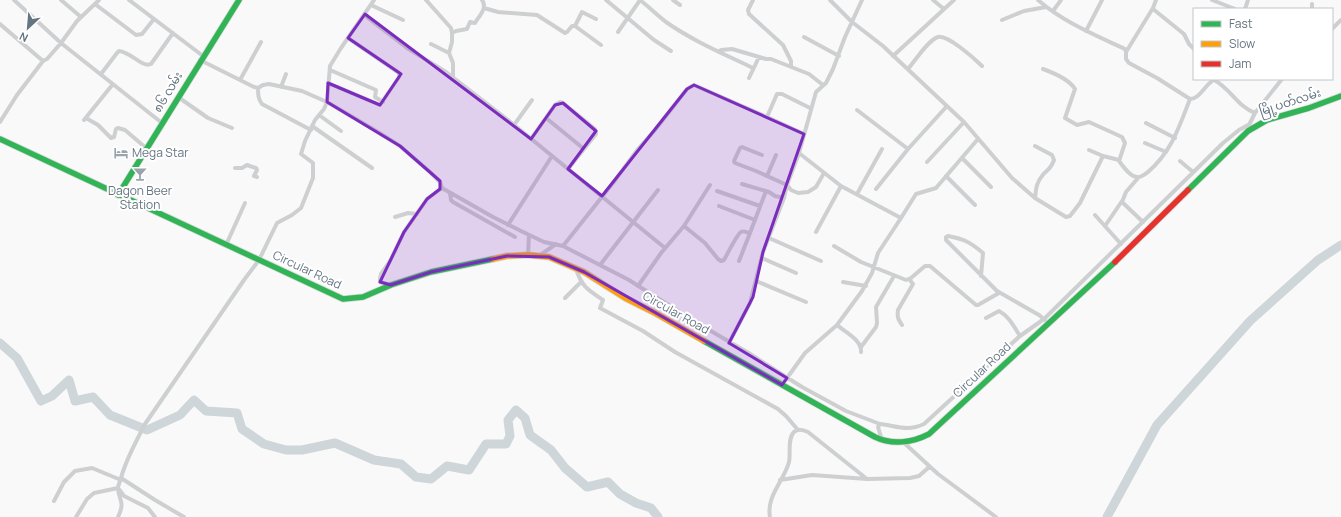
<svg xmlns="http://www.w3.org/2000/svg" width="1341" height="517" font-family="Manrope,'Noto Sans Myanmar',sans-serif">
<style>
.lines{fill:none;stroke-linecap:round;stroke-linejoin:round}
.river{stroke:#ced6d9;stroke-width:9}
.fast-casing{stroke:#d5d6d7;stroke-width:7}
.slow-casing{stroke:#d5d6d7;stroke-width:7}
.jam-casing{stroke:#d5d6d7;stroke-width:7}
.street{stroke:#cecfd0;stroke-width:4}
.fast{stroke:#30b455;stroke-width:5.5}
.slow{stroke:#ff9f0a;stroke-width:5.5}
.jam{stroke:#e5322d;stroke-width:5.5}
.marked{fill:#7b2cbf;fill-opacity:0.2;stroke:#7b2cbf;stroke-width:3;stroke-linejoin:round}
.labels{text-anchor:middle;stroke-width:4;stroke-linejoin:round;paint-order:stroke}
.street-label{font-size:12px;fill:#657683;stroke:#fff}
.poi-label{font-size:12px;fill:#657683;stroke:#fff;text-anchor:start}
</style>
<rect width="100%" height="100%" fill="#f9f9f9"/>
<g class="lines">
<path class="river" d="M0,343L17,358L41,401L52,396L69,380L75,401L93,397L110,415L147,430L180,415L194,400L206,411L237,413L242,429L264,444L286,450H302L335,443L374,460L401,464L416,477L431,479L447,466L469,470L486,444H506L510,436L508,420L516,410L525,418L530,435L551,450L565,468L587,487L608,482L620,494L636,503L651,508L658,517
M1107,517L1157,425L1250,321L1318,260L1341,245"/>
<defs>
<path id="fast" d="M0,139L343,299L363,297L391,285L431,272L493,259
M1188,190L1248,131L1267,120L1309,108L1341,96
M118,195L239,0
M704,341L875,437C892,445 912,443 929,434L1115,262"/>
<path id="slow" d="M493,259L507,256L528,255L549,257L584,272L625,298L655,313L704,341"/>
<path id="jam" d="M1115,262L1188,190"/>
</defs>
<use href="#fast" class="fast-casing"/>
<use href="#slow" class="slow-casing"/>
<use href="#jam" class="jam-casing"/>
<path class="street" d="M14,0L61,43L77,21L99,0
M61,0L81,17
M129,0L203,56
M426,0L451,28L452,33
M606,0L654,40L671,51
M640,0C649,7 657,15 666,22C693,41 724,54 753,68
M673,0L680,5
M753,0L748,10L749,14L783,45L791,61V66
M830,0L852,22L883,46L964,122L1012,178L1035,198L1066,217L1070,216L1080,203L1103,156
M933,0L944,9
M1038,0C1063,22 1095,35 1125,49L1126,52V59L1129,63L1157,78L1190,99C1200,99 1205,84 1214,80C1230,88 1238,107 1255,113
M1156,0L1153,8V9L1184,34L1189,44L1194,49
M1212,0L1235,9
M95,4L136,35L142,34L154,19
M371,5L403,20
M484,8L498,12L537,15L565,33L567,32L572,26H575L582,12L596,19
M1245,9L1248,0
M1312,9V4
M1053,11L1061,0
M365,14L368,18L407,48L446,72L508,120L665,248
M1002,20L1024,11L1046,7
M0,24L43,61
M575,26L601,45
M1332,29L1341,20
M1086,31L1102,0
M618,32L640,0
M804,37L839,56
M431,44L449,53
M719,52L721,50L732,49L766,59H771L809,74L823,85
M1126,52L1153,8
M893,56L954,0
M200,60L254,87L258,88L263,85L269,84L302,91L327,102L378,132L400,146L430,172L440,182L442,188
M908,69C915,61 928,40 938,37C947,34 975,59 982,66
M1043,69C1054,73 1069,79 1075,89L1065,118L1077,125L1089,122L1122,137L1125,143L1119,161C1123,166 1130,177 1137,177C1141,178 1145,174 1148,172C1172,151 1179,127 1190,99
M330,70L376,90L375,97L383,102
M101,74L117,53L119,51C131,52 142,68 151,64L173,33
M453,78V63L449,53L452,42V33L456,31L467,29L470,22L475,23C479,16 488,8 482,0
M749,78L759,57
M240,80L261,42
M328,83L380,105L399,77V73L348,38
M281,87L286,74
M258,88C258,94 258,99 262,104L311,130
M178,97L208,118L232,128
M857,110L908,149
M319,115L341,131
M86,118L98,125L111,138L114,137L116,129L118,128L125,130L146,148
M546,118L584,149
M84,120L113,84
M0,122L17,95L43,61L47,59L61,43L162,123
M1146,123L1175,138
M514,125L532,100
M312,126L372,168
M1248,127L1255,113L1282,79
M804,134L767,117L777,94H782L810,108
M531,139L555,105L560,102L563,103L595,129L596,134L568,169
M1145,143L1166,152
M1089,150L1103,156L1119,160
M799,153L841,186L901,218L916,194L936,188L978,139
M762,155L742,147L740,148L734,161L735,163L756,171L787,185L791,190L798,193L808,192L816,187L824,173
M962,158L991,187
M1180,161L1193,172
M927,162L964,122
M235,168H242L247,165L256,168L257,170L254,176L257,177
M767,176L776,155
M946,176L975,205
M1138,178L1126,192L1122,202L1143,222
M742,184L769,192L775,196L784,198L787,185L799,153L816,92L826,83L833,69L845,37L862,0
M876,189L908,149L947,106
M717,191L760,206
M450,193L451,200L453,202L515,237
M857,194L882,149
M1035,198C1036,190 1036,183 1042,176C1047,169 1050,171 1054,160L1052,155L1035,146
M719,206L755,220
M1095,215L1121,244
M395,217L408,213L417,214
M508,225L552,156
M684,226L705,243L718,259L721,261L724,260C727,255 737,234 741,232C743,230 748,233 750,233L766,191
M1105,226L1122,201
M816,232L841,186
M769,238L821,261
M226,245L245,203
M563,246L613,183L638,149L655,130L687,89L694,85L767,117
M834,246L861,262L906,280L911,278L925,266H930L976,305H978L999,293
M528,255L529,235
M539,256L556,244
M762,258L796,273
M739,261L750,233
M600,265L658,190
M576,269C582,287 588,290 603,300L600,308L643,331L675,352L778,409L786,416L798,430
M981,276L983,253C970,242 964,239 948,236L946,237V240L997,291L1039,315L1045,320
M756,281L806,302
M843,282L866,286
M391,285L380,282V279L381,274L390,261L404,232L427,199L442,188L493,217L521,231L544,242L563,246L629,280L692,320L747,352L802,387L846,411L880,424
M638,286L661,253L684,226L710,185
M565,298L581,282
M986,318L999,311C1009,316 1014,327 1020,336
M837,325C845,332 862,340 861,352
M902,325C898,319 897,317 898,310L913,284L909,279
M729,343L750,303L763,252L784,198
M861,347L876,327L877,323L876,307L894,276
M782,385L805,353L837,325L862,291L872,273L878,253L901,218
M882,440L878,427L880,424C897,426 907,432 924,424L1020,336L1044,319L1223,143L1239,130L1248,125
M902,441L938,474L996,517
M121,478L155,500L184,517
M780,480L812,475L867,479L910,478L919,476L929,467
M54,501L64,482L75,471L92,468L121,480
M76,517L87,499L94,493L118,488L124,496L148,508L155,517
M118,517C126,500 118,501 118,487C119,484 120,481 121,478C126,459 136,442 145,424L244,280L259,260L277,223L292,215L301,208L313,178V163L301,154L305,141L315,120L324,109L327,102L330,66L341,48L374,0
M770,517C766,496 784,481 789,462C791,454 787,439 794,432C798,428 804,430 808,432L867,479"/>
<use href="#fast" class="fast"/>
<use href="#slow" class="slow"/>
<use href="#jam" class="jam"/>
</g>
<path class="marked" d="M365,14L531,139L555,105L563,103L596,131L568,169L602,196L687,89L694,85L804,134L763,252L753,297L729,343L787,378L782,385L584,272L549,257L507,256L431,272L391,285L380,282L404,232L427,199L440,189V181L400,146L327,102L328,83L380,105L401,74L348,38Z"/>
<defs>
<symbol id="hotel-bare" viewBox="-9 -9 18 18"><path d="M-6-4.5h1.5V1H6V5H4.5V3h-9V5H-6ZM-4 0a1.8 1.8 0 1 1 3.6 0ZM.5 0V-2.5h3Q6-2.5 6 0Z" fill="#99a4ac" stroke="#fff" stroke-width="2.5" paint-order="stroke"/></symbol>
<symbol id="bar-bare" viewBox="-9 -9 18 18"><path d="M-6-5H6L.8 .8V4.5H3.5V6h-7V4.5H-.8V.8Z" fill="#99a4ac" stroke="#fff" stroke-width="2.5" paint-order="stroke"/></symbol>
</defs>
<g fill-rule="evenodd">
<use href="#hotel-bare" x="111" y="143" width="20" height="20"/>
<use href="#bar-bare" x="130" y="164" width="20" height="20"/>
</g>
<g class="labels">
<g class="street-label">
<text transform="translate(168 92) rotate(-59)" y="4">၈၆ လမ်း</text>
<text transform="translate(1290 102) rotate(-18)" y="4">မြို့ပတ်လမ်း</text>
<text transform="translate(307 270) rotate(25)" y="4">Circular Road</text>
<text transform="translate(676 313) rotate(29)" y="4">Circular Road</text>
<text transform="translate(982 370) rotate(-43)" y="4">Circular Road</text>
</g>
<g class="poi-label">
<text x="132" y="157">Mega Star</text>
<text x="140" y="195" text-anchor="middle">Dagon Beer<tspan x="140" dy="14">Station</tspan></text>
</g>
</g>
<rect x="1193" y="8" width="140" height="72" fill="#ffffff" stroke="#c1c8cd"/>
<rect x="1201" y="21" width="20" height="6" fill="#30b455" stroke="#c1c8cd"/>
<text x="1229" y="28" font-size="12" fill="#657683">Fast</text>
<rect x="1201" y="41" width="20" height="6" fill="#ff9f0a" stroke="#c1c8cd"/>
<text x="1229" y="48" font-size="12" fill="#657683">Slow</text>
<rect x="1201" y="61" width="20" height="6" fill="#e5322d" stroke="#c1c8cd"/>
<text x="1229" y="68" font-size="12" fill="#657683">Jam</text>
<g transform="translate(28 28) rotate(206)" stroke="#ffffff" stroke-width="3" paint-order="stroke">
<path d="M0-3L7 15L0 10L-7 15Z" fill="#657683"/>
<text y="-6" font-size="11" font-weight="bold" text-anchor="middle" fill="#657683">N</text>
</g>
</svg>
